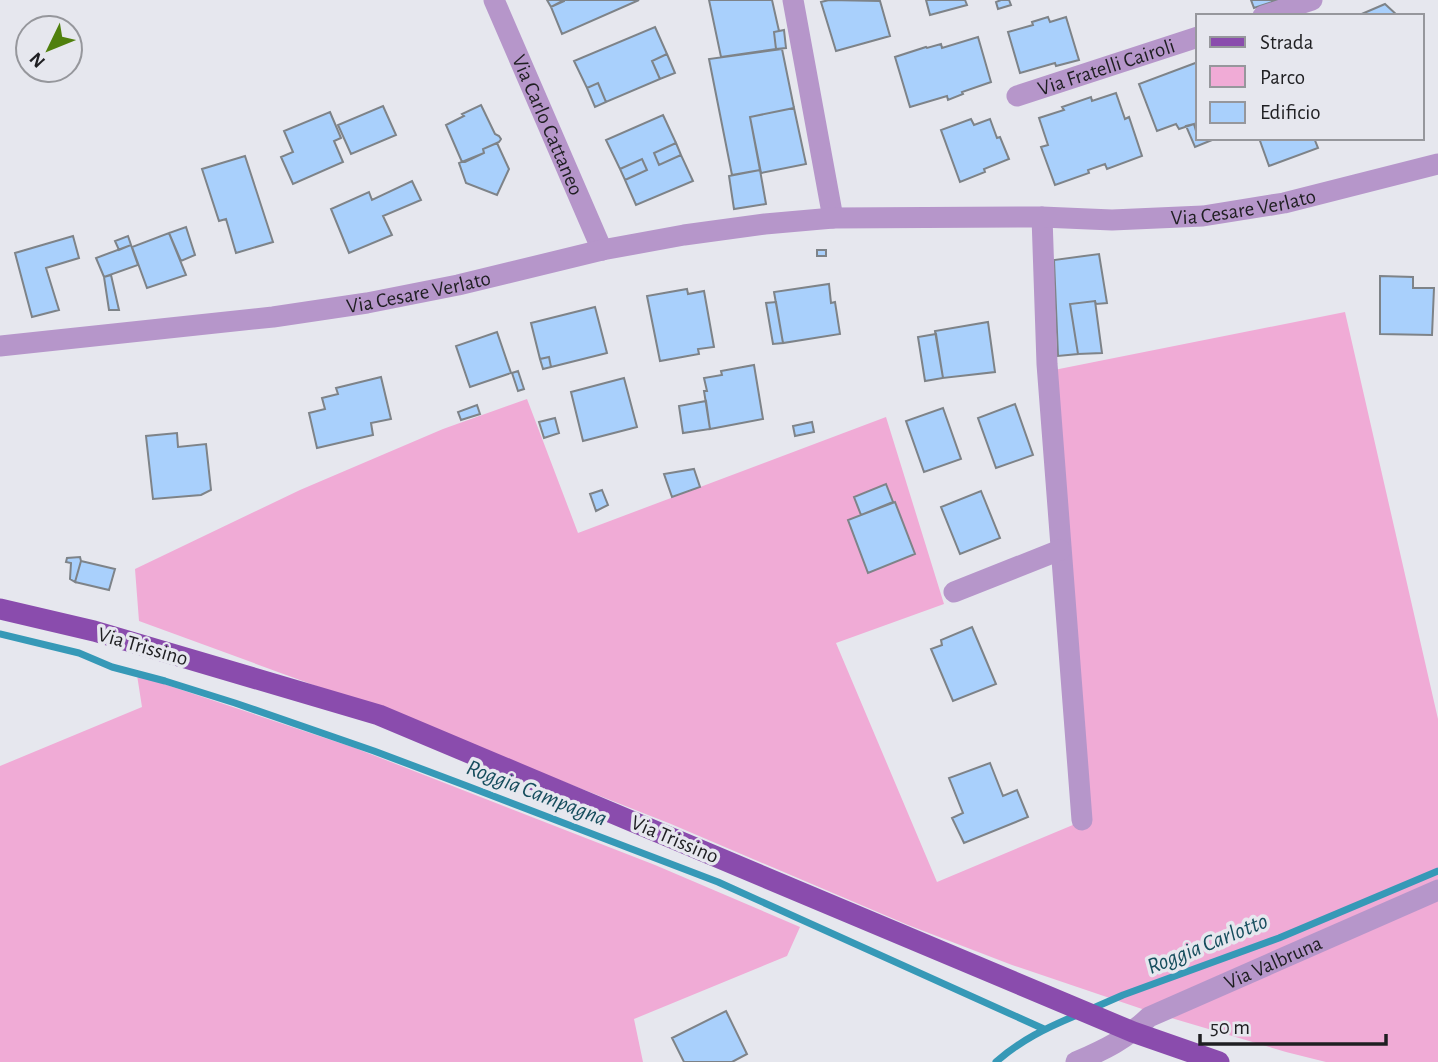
<svg xmlns="http://www.w3.org/2000/svg" width="1438" height="1062" font-family="'Alegreya Sans',sans-serif">
<style>
.green{fill:#f0abd6}
.lines{fill:none;stroke-linecap:round;stroke-linejoin:round}
.stream{stroke:#3699b7;stroke-width:7}
.building{fill:#a9d0fc;stroke:#7e8388;stroke-width:2}
.minor{stroke:#b696ca;stroke-width:21}
.major{stroke:#8a4cad;stroke-width:21}
.labels{text-anchor:middle;stroke-width:7;stroke-linejoin:round;paint-order:stroke}
.street-label{font-size:21px;fill:#1f1f22;stroke:#e6e7ee}
.water-label{font-size:23px;font-style:italic;fill:#164d5d;stroke:#e6e7ee}
</style>
<rect width="100%" height="100%" fill="#e6e7ee"/>
<path class="green" d="M1345,312L1438,719V1062H1326L1286,1052L1151,1012L1012,965L908,925L671,824L371,706L139,621L135,569L300,490L443,429L527,399L578,533L886,417L944,604L836,643L937,882L1080,822L1054,370Z
M137,675L355,748L655,865L800,927L787,956L634,1019L643,1062H0V766L142,707Z"/>
<g class="lines">
<path class="stream" d="M0,634L79,653L112,667L165,681L235,703L374,751L467,786L718,882L1044,1029
M1091,1009L1123,995L1279,938L1438,871
M996,1062C1021,1040 1046,1028 1077,1015"/>
</g>
<path class="building" d="M547,0H564V1L551,7Z
M564,0H639L562,34L551,7Z
M709,0H772L779,31L774,32L776,49L721,57Z
M829,0L880,1L890,36L836,51L821,2Z
M926,0H965L967,5L930,15Z
M1001,0H1009L1011,5L998,9L996,2Z
M1251,0H1278L1254,8Z
M1385,4L1398,16H1357Z
M1048,17L1050,22L1066,17L1079,60L1056,66L1055,63L1020,73L1008,32L1033,25L1032,22Z
M655,27L667,54L652,61L660,79L606,102L598,83L587,88L574,61Z
M784,30L786,48L776,49L774,32Z
M978,37L991,82L962,92L963,94L948,100L947,96L910,107L895,57L926,47L927,48L941,44L942,48Z
M782,49L794,108L750,117L760,170L732,175L709,59Z
M667,54L675,73L660,79L652,61Z
M1198,62V137L1194,124L1179,129L1176,124L1157,131L1139,84Z
M598,83L606,102L595,107L587,88Z
M1116,93L1125,119L1129,117L1142,156L1107,169L1105,164L1088,170L1089,173L1055,185L1041,147L1048,145L1039,118L1064,110L1062,107L1091,97L1092,101Z
M481,105L495,134L499,136L501,139L499,142L483,149L484,153L465,162H462L446,125L464,116L462,114Z
M383,106L396,135L351,154L338,125Z
M794,108L806,164L761,173L750,117Z
M330,112L341,138L334,141L343,162L293,184L281,157L293,152L284,131Z
M663,115L676,143L654,153L659,165L681,155L693,181L636,205L625,180L647,170L642,159L620,169L606,140Z
M971,119L974,125L990,119L997,138L1000,137L1009,159L984,169L985,172L960,182L941,130Z
M1194,124L1198,138H1217L1195,147L1186,126Z
M1259,138H1314L1318,148L1269,166Z
M497,143L509,169L497,195L466,183L459,163L484,153L483,149Z
M676,143L681,155L659,165L654,153Z
M245,156L273,242L236,253L226,219L219,221L202,169Z
M642,159L647,170L625,180L620,169Z
M760,170L766,204L734,209L729,176Z
M412,181L421,200L383,216L392,235L349,253L331,209L369,192L372,200Z
M186,227L195,255L181,261L169,233Z
M169,233L186,275L147,288L132,247Z
M73,236L79,258L46,268L59,310L32,317L15,253Z
M128,236L131,245L119,250L115,241Z
M131,245L138,265L104,277L96,258Z
M817,250H826V256H817Z
M1099,254L1107,303L1096,304L1095,301L1070,304L1078,354L1058,356L1054,260Z
M111,275L119,310H109L104,277Z
M1380,276L1413,277V288H1434L1432,335L1380,334Z
M829,284L831,303L835,302L840,334L783,343L774,292Z
M687,289L688,294L704,291L714,347L698,349L699,354L660,361L647,296Z
M1095,301L1102,353L1078,354L1070,304Z
M776,302L783,343L773,344L766,303Z
M595,307L607,353L551,367L549,357L540,359L531,323Z
M988,322L995,372L943,378L935,331Z
M497,332L511,373L470,387L456,346Z
M936,334L943,378L925,381L918,337Z
M549,357L551,367L543,369L540,359Z
M754,365L763,419L710,429L704,391H707L704,378L722,375L721,371Z
M518,371L524,389L518,391L512,373Z
M381,377L391,419L371,423L373,435L317,448L309,413L325,409L322,398L338,394L336,388Z
M624,378L637,427L583,441L571,392Z
M706,401L710,429L683,433L679,406Z
M1015,404L1033,455L996,468L978,418Z
M477,405L480,414L461,420L458,412Z
M943,408L961,459L924,472L906,421Z
M555,418L559,433L544,438L539,422Z
M812,422L814,432L795,436L793,426Z
M177,433L178,447L206,444L211,490L201,495L153,499L146,436Z
M694,469L700,487L672,497L664,474Z
M886,484L893,502L861,515L854,497Z
M602,490L608,505L596,511L590,494Z
M981,491L1000,538L960,554L941,507Z
M895,502L915,554L868,573L848,520Z
M80,557L81,561L75,582L70,579L71,563L66,562L67,558Z
M81,561L115,569L109,590L75,582Z
M972,627L996,684L953,701L931,649L942,645L941,640Z
M990,763L1003,796L1017,790L1028,817L964,843L952,818L963,813L949,778Z
M726,1011L747,1054L732,1062H684L672,1038Z"/>
<g class="lines">
<g class="minor">
<path id="s1" d="M494,0L602,250"/>
<path d="M793,0L833,218"/>
<path d="M1263,16L1312,0"/>
<path id="s2" d="M1017,96L1198,37"/>
<path d="M1042,217L1047,364L1082,820"/>
<path id="s3" d="M0,346L273,317L367,303L458,285L602,250L684,235L765,224L833,218L1042,217L1112,220L1203,216L1284,203L1438,164"/>
<path d="M954,592L1060,550"/>
<path id="s4" d="M1076,1062C1106,1049 1125,1040 1149,1017L1438,890"/>
</g>
<path class="major" d="M0,609L94,631L379,715L1133,1032L1219,1062"/>
</g>
<g class="labels">
<g class="street-label">
<text dy="7" stroke="none"><textPath href="#s2" startOffset="94">Via Fratelli Cairoli</textPath></text>
<text dy="7" stroke="none"><textPath href="#s1" startOffset="136">Via Carlo Cattaneo</textPath></text>
<text dy="7" stroke="none"><textPath href="#s3" startOffset="1255">Via Cesare Verlato</textPath></text>
<text dy="7" stroke="none"><textPath href="#s3" startOffset="422">Via Cesare Verlato</textPath></text>
<text transform="translate(143 646) rotate(16)" y="7">Via Trissino</text>
<text transform="translate(675 839) rotate(23)" y="7">Via Trissino</text>
<text dy="7" stroke="none"><textPath href="#s4" startOffset="222">Via Valbruna</textPath></text>
</g>
<g class="water-label">
<text transform="translate(537 792) rotate(21)" y="8">Roggia Campagna</text>
<text transform="translate(1207 943) rotate(-22)" y="8">Roggia Carlotto</text>
</g>
</g>
<rect x="1196" y="14" width="228" height="126" fill="#e6e7ee" stroke="#96979c" stroke-width="2"/>
<rect x="1210" y="37" width="35" height="10" fill="#8a4cad" stroke="#96979c" stroke-width="2"/>
<text x="1260" y="49" font-size="21" fill="#1f1f22">Strada</text>
<rect x="1210" y="66" width="35" height="21" fill="#f0abd6" stroke="#96979c" stroke-width="2"/>
<text x="1260" y="84" font-size="21" fill="#1f1f22">Parco</text>
<rect x="1210" y="102" width="35" height="21" fill="#a9d0fc" stroke="#96979c" stroke-width="2"/>
<text x="1260" y="119" font-size="21" fill="#1f1f22">Edificio</text>
<g transform="translate(49 49) rotate(227)"><circle r="33" fill="#e6e7ee" stroke="#96979c" stroke-width="2"/>
<path d="M0-5L12 26L0 18L-12 26Z" fill="#50800d"/>
<text y="-10" font-size="19" font-weight="bold" text-anchor="middle" fill="#1f1f22">N</text>
</g>
<path d="M1200 1034v10h186v-10" fill="none" stroke="#1f1f22" stroke-width="3.5"/>
<text x="1210" y="1034" font-size="21" fill="#1f1f22" stroke="#e6e7ee" stroke-width="5" paint-order="stroke">50 m</text>
</svg>
